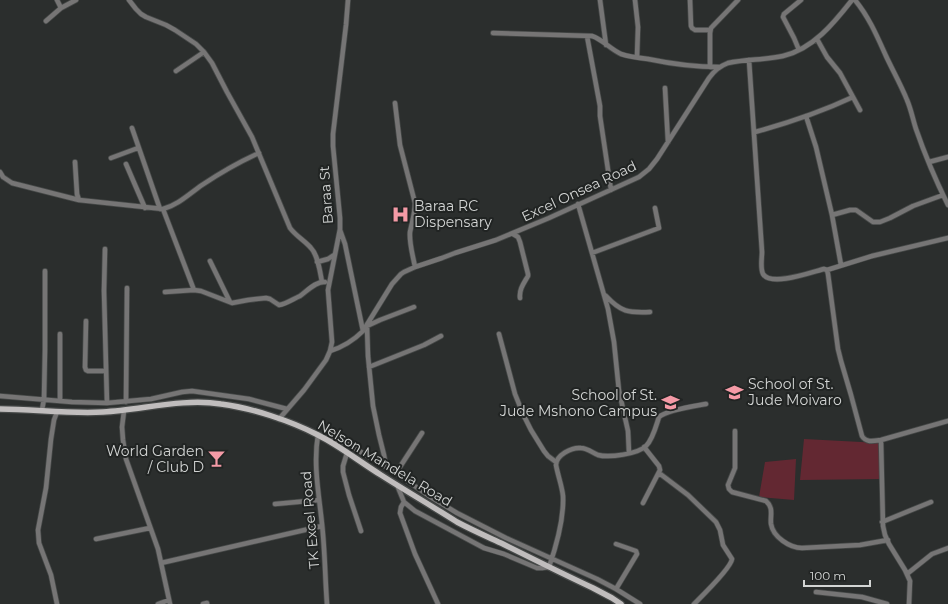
<svg xmlns="http://www.w3.org/2000/svg" width="948" height="604" font-family="Montserrat,sans-serif">
<style>
.green{fill:#632832}
.lines{fill:none;stroke-linecap:round;stroke-linejoin:round}
.minor-casing{stroke:#464948;stroke-width:6}
.major-casing{stroke:#464948;stroke-width:8}
.minor{stroke:#767575;stroke-width:4.5}
.major{stroke:#c0bdbd;stroke-width:5.5}
.labels{text-anchor:middle;stroke-width:4;stroke-linejoin:round;paint-order:stroke}
.street-label{font-size:14px;fill:#d3d5d4;stroke:#212423}
.poi-label{font-size:14px;fill:#d3d5d4;stroke:#212423;text-anchor:start}
</style>
<rect width="100%" height="100%" fill="#2b2e2d"/>
<path class="green" d="M804,439L880,443L883,479L800,480Z
M796,459L794,500L759,497L765,462Z"/>
<g class="lines">
<defs>
<path id="minor" d="M57,0L61,8
M129,0L136,9L141,14L146,17L166,25L175,30L196,44L204,52L212,63L227,92L252,137L290,228C296,236 305,241 311,248C318,255 320,272 322,282
M600,0L606,45
M635,0L638,27L637,57
M690,0L691,26L692,28L695,30H710
M855,0C869,17 877,36 886,56C893,71 901,85 907,100C911,109 913,120 916,129C925,155 936,181 948,205
M46,21L61,8L76,0
M493,33L592,36C602,39 610,49 621,54C630,57 639,58 648,59C672,64 695,67 719,67
M587,36L600,106V116L611,190
M817,39L827,57L840,73L860,110
M799,50L794,38L783,17L784,14L801,0
M749,60L762,252C762,258 760,268 763,274C771,287 812,272 824,269L827,270L828,274L838,349L841,361L851,395L862,436C866,443 874,441 881,440L948,421
M710,67V33L711,28L738,0
M176,71L204,52
M665,88L668,142
M395,103L400,145L415,203C415,213 412,222 410,232C409,243 413,256 415,267
M806,116L816,147L832,215L841,265
M132,128L160,209
M755,132C788,123 821,112 853,97
M111,158L138,148
M75,162L77,194L79,200
M929,162L948,157
M126,164L145,208
M0,172L3,177L12,183L79,200L163,209C178,205 189,194 202,185C220,173 239,162 259,153
M578,204L608,309L614,342L619,391L628,431L629,453
M163,209L194,290
M832,215L850,210H856L873,222H880L890,218L913,206L943,195
M340,230L345,244L363,331
M513,234L518,237L520,242L528,274V276C524,283 519,289 520,298
M105,249L104,291L107,403
M592,253L659,228L655,208
M210,261L230,302
M317,262L328,259L334,255
M827,270L872,256L948,238
M165,292L194,290L201,291L232,303L248,300L266,298L270,299L279,305C286,304 293,299 300,296C307,291 316,281 325,282
M606,296C621,312 628,313 650,312
M86,321L85,367L86,370L88,371H106
M499,334L515,394L523,414L531,430L544,451L548,456L556,462
M330,351C343,347 354,340 363,331L392,284L401,274L404,272L415,267L442,258L455,253L496,240L549,218L639,177L649,169L657,159L709,78C714,71 720,66 728,63C746,59 765,60 783,56C813,49 834,23 852,0
M369,367L424,345L441,336
M0,396L72,402L107,403L151,399L182,392L192,391L249,399L287,409
M60,401V334
M126,402L127,288
M42,410L44,399L45,349V271
M124,411L122,427L123,440L126,459L158,549L170,604
M279,419L304,390L326,360L330,351L332,342L328,290L340,229V218L333,146V134L346,25L348,0
M735,431V468L728,485L729,489L732,492L766,501C774,508 770,515 771,524C773,537 790,548 802,548L860,545L888,540
M318,435C313,464 319,495 322,524C325,551 325,577 327,604
M326,439H334L346,443L396,473L429,496L457,513L506,538L597,579L616,589L640,604
M881,440L883,526L885,535L889,544L905,570L910,581L909,604
M347,453L343,466V472L349,495L361,531
M386,467L384,455L379,435L373,406L368,356L367,326L380,320L414,307
M396,473L422,433
M659,473L688,495L716,522L720,530L723,545L732,559C731,568 702,596 694,604
M397,485L404,502L415,511L484,548L504,554L537,568H542L549,567C557,544 564,520 563,496C562,486 558,476 556,465C556,455 572,447 581,448C587,448 593,453 598,455C609,458 638,454 646,446C653,439 656,426 659,417C667,410 695,406 706,404
M404,502L401,507L400,513L415,554L438,604
M643,503L660,470L659,466L644,447
M275,504L319,500
M882,522L931,502
M96,539L150,528
M616,544L636,551L637,554L616,589
M161,563L322,526
M907,574L932,554L948,548
M816,592L862,597L887,604
M57,604L51,575L39,543L38,530L46,488L51,439L54,420L57,412
M158,604L169,600
M203,604L207,603"/>
<path id="major" d="M0,409C34,409 68,414 103,412C142,410 182,398 221,404C252,408 291,421 318,435C340,446 360,462 381,475C406,491 432,506 457,522C472,530 488,537 503,544C533,559 563,574 593,588L612,598L621,604"/>
</defs>
<use href="#minor" class="minor-casing"/>
<use href="#major" class="major-casing"/>
<use href="#minor" class="minor"/>
<use href="#major" class="major"/>
</g>
<defs>
<symbol id="hospital-bare" viewBox="-9 -9 18 18"><path d="M-5-5h3v3.5h4V-5h3V5h-3V1.5h-4V5h-3Z" fill="#f49aa6" stroke="#212423" stroke-width="2.5" paint-order="stroke"/></symbol>
<symbol id="school-bare" viewBox="-9 -9 18 18"><path d="M0-5L7-2L0 1L-7-2ZM-4 1L0 2.5L4 1V4Q0 6-4 4Z" fill="#f49aa6" stroke="#212423" stroke-width="2.5" paint-order="stroke"/></symbol>
<symbol id="bar-bare" viewBox="-9 -9 18 18"><path d="M-6-5H6L.8 .8V4.5H3.5V6h-7V4.5H-.8V.8Z" fill="#f49aa6" stroke="#212423" stroke-width="2.5" paint-order="stroke"/></symbol>
</defs>
<g fill-rule="evenodd">
<use href="#hospital-bare" x="388" y="202" width="25" height="25"/>
<use href="#school-bare" x="722" y="380" width="25" height="25"/>
<use href="#school-bare" x="658" y="390" width="25" height="25"/>
<use href="#bar-bare" x="204" y="446" width="25" height="25"/>
</g>
<g class="labels">
<g class="street-label">
<text transform="translate(579 191) rotate(-25)" y="5">Excel Onsea Road</text>
<text transform="translate(326 195) rotate(-94)" y="5">Baraa St</text>
<text transform="translate(385 463) rotate(31)" y="5">Nelson Mandela Road</text>
<text transform="translate(310 520) rotate(-95)" y="5">TK Excel Road</text>
</g>
<g class="poi-label">
<text x="414" y="211">Baraa RC<tspan x="414" dy="16">Dispensary</tspan></text>
<text x="748" y="389">School of St.<tspan x="748" dy="16">Jude Moivaro</tspan></text>
<text x="657" y="400" text-anchor="end">School of St.<tspan x="657" dy="16">Jude Mshono Campus</tspan></text>
<text x="204" y="456" text-anchor="end">World Garden<tspan x="204" dy="16">/ Club D</tspan></text>
</g>
</g>
<path d="M804 580v6h66v-6" fill="none" stroke="#d3d5d4" stroke-width="2"/>
<text x="810" y="580" font-size="12" fill="#d3d5d4" stroke="#212423" stroke-width="3" paint-order="stroke">100 m</text>
</svg>
